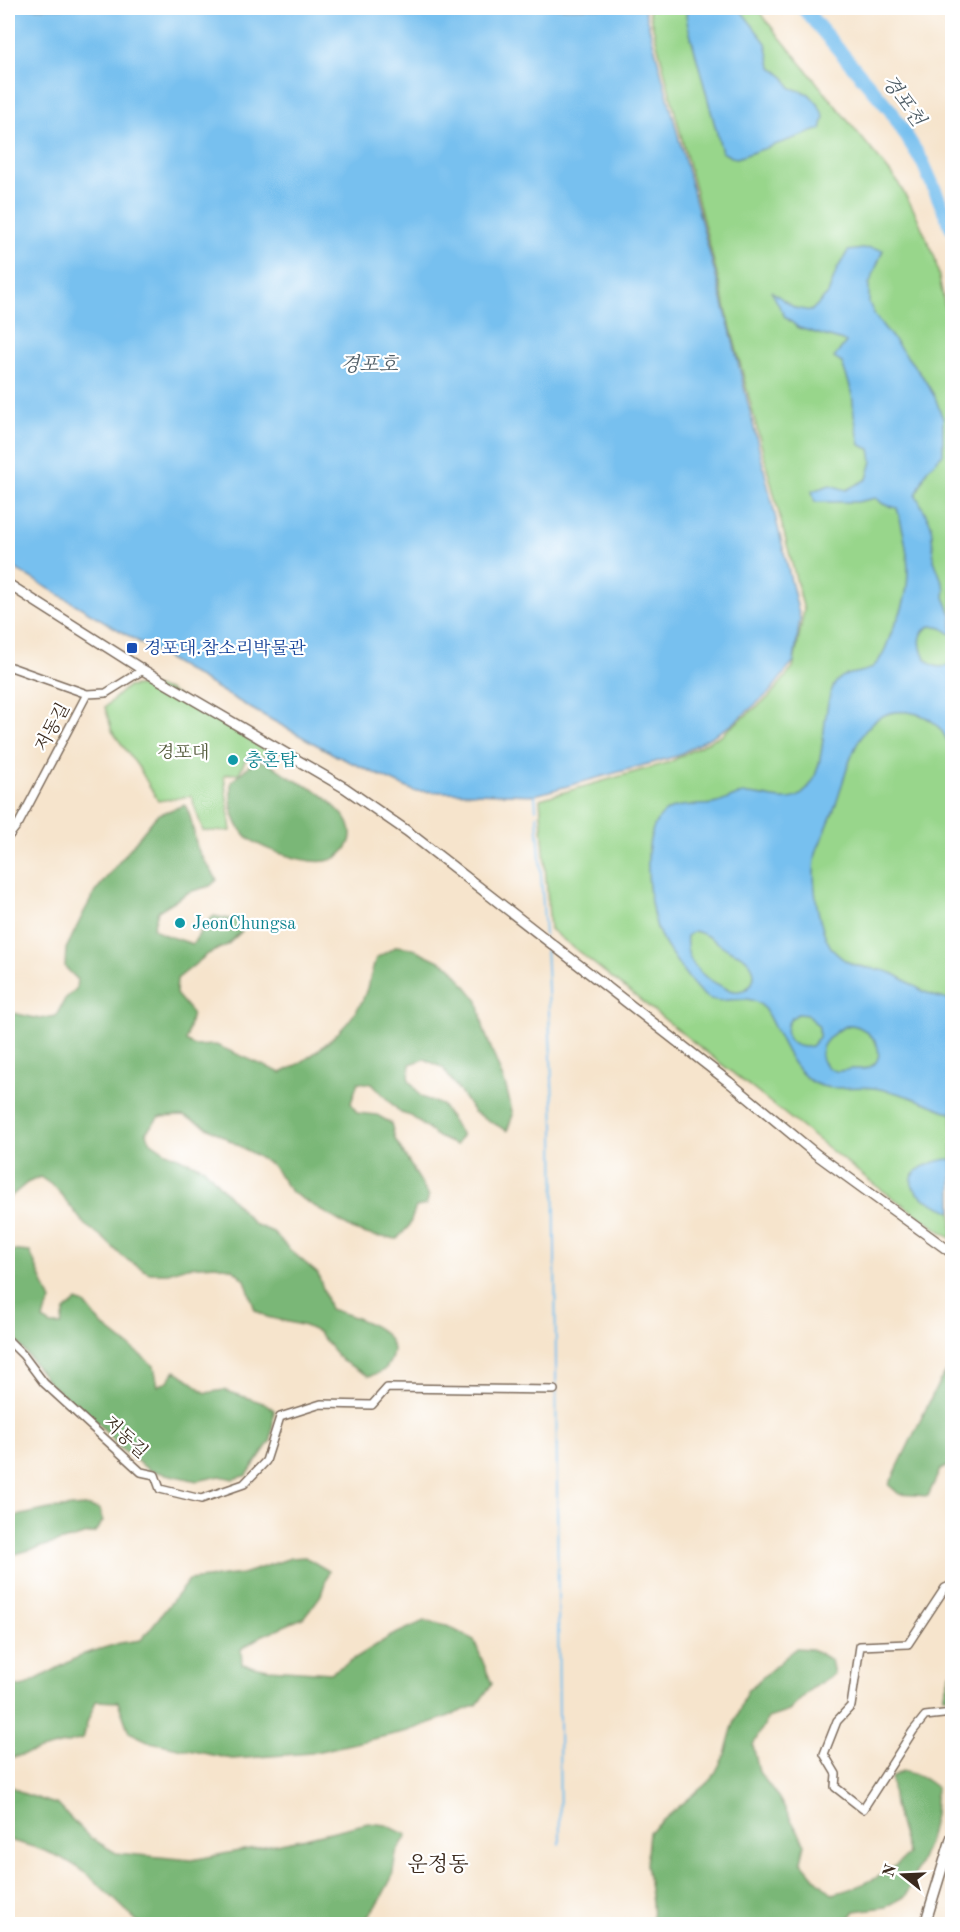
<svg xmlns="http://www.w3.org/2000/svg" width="960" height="1932" font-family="'Old Standard TT','Noto Serif KR',serif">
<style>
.green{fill:#98d68b;stroke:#6a8054;stroke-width:1.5}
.forest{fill:#7ab777;stroke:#5a704a;stroke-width:1.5}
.water{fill:#77c0ef;stroke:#597586;stroke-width:1.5;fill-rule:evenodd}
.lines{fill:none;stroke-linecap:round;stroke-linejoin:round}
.stream{stroke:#77c0ef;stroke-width:2}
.river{stroke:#77c0ef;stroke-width:14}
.minor-casing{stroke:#7c6b5b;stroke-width:10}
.tertiary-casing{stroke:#7c6b5b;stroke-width:12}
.minor{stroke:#fff;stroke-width:7}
.tertiary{stroke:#fff;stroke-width:9}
.transit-dot{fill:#1a4fb4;stroke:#fff;stroke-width:2}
.culture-dot{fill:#0f9aa8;stroke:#fff;stroke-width:2}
.labels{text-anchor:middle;stroke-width:4.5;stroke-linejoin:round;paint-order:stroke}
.transit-label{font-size:18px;fill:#164399;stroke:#fff;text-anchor:start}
.street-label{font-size:18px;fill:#3b2a1e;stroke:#fff}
.park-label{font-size:18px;fill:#575e3f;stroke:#fff}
.culture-label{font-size:18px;fill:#0d838f;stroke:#fff;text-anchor:start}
.water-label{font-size:20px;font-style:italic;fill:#505e67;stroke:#fff}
.quarter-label{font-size:21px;fill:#3b2a1e;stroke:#fff}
</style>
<rect width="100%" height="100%" fill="#fff"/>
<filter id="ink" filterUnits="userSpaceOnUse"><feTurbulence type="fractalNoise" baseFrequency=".0167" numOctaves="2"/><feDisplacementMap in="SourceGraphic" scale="12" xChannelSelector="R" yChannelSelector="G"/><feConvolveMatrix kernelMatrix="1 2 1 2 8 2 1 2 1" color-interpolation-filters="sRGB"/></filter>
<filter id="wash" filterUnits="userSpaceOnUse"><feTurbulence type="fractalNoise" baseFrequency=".008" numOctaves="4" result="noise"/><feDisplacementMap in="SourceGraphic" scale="24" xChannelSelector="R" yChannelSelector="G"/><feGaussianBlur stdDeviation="1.35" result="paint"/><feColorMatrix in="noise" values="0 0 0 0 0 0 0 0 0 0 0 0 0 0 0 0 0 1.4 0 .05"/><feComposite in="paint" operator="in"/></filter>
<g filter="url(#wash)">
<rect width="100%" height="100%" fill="#f6e4cc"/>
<path class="green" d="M648,8H756L897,181L915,212L935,258L952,340V1239L875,1185L550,929L540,799L670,762L721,735L769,697L793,668L804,610Z
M147,685L168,690L274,755L247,757L239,773L224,775L231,831H203L191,796L158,801L139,768L112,731L105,707L127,687Z"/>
<path class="forest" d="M261,761C275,764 281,773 293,779C308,788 318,789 331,803C338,810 348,818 350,828C355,844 340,859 326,861C306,864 258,849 244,834C231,820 230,800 231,782L250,765Z
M185,805C193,818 193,833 197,847C201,859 212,869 217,880L210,886L189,892L158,911L153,928L162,934L193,944L205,924L214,916L240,921L242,931L227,945L208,954L177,979L176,994L192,1013L186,1041L194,1046L216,1045L281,1073C309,1061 347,1030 361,1003C368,990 371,973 376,958L397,946L414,949L450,966L478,1001L484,1030L506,1087L513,1115L507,1131L474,1112L443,1068L425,1059L410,1064L409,1080L421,1097L442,1105L462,1136L456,1145L438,1137L411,1116L401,1113L372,1084L358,1082L351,1103L357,1113L377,1115L391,1123L395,1139L429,1196L426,1205L416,1207L409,1226L397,1239L373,1236L354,1230L291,1192L272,1165L202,1124L183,1116L159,1117L146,1132L150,1141L166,1152L204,1168L254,1224L273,1232L289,1249L318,1274L330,1309C348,1315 400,1328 392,1356C388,1369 382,1373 369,1376L342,1361L318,1332L305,1326L267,1317L255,1310L245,1280L233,1269L216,1265L187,1267L168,1273H149L124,1258L101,1236L85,1225L56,1188L40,1177L27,1183L8,1199V1012L40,1019L56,1016L65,999L76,989L77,979L65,967L66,949L84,912L95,892L157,815Z
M8,1250L30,1252L51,1301L45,1312L43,1320L51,1325H61L65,1311L77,1301L85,1304L101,1324L154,1366L158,1386L168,1381L175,1371C186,1376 196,1386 206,1393L224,1390L266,1404L274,1410L271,1440L247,1475L233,1479L220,1476L197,1481L149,1470L121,1449L100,1425L49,1383L15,1339L8,1337Z
M952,1365V1464L940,1470L928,1496L899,1494L889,1485L939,1382Z
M84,1506L99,1509L103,1521L95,1532L8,1556V1518L49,1509Z
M305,1557L329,1571L321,1595L305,1617L261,1636L241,1649L242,1664L268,1669L331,1673L391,1636L424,1621L447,1626L474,1640L492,1684L477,1705L444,1718L408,1731L311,1753L232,1759L150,1742L129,1732L118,1702L96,1701L88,1720L83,1739L10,1758L8,1766V1686L22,1687L84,1654L120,1643L141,1640L189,1580L242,1574L291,1558Z
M796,1648L812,1649L831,1660L834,1674L812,1688L789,1711L768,1718L753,1745L759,1772L778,1797L805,1844L801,1861L816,1879L833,1894C863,1886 885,1876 908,1855L894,1805L891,1778L902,1771L920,1776L936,1787L934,1815L927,1845L906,1896L886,1907L855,1911L845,1924H653L652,1902L646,1865L649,1832L712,1779L725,1754L732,1729L747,1691Z
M952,1672V1696H943L950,1674Z
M8,1784L22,1793L58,1805L89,1837L116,1853L192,1860L301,1839L368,1823L386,1825L407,1835L396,1853L392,1877L381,1898L365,1921L357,1924H140C122,1907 105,1889 85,1873C65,1856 33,1846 8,1840Z"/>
<path class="water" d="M8,8H644L730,329L800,618L794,661L769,693L730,726L677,756L535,795L414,791L337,756L252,709L19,571L8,562Z
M689,8H739L766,43L771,66L785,78L791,88L809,94L818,104L824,117L821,129L737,158L731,157L722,152L687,22L686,14Z
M870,248L883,250L869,285V303L876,317L923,377L935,397L943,419V454L927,470L916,495L931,524L934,560L945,589L944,597L952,617V635L942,628L931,626C907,634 928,682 952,662V753C946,733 935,717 913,713C863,702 850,759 839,795C833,814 825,832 817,850C810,874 817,918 827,940C831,950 840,958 850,963C863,970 880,967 894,974C912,983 931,1000 952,999V1114C928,1103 901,1092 874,1088C855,1085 834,1092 816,1084C794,1073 784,1046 773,1025C770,1019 766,1010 761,1005C745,991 722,1008 705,996C694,989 661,941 657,928C649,902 639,836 662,815C677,800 699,808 718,803C727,800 735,794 745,794C763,793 787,806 802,794C828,773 820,722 831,692C840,666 858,679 874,666C884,657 887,643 892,631C895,623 901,614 903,605C913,573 906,539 897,508L883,504L876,498L857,502H815L812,491L830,485L846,490L867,479L872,461L870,449L860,445L854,415L852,392L842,363L834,358L846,342L799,328L785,317L771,291L795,308L811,311L828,294L837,269L848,251ZM694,931C708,933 718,945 731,951C736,953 743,955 747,960C758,970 756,989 739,991C733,992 726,989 721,986C700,976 684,961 687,936ZM798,1014L808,1015L819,1027V1037L811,1046C788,1052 776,1025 798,1014ZM850,1025C870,1026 891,1055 870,1067C864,1070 857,1069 851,1069C843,1070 837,1074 829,1068C808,1053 833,1029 850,1025Z
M952,1159V1212C941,1206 927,1203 918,1193C896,1172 936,1159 952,1159Z"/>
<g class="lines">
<path class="stream" d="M535,795L536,809
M537,815L545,935
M546,944L554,1126L560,1844"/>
<path class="river" d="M803,8L891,111L923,163L952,229"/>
</g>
</g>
<g filter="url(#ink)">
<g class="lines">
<defs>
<path id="minor" d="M8,666L87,694L106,693L143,670
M8,837L19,823L87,694
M8,1340L23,1355L44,1383L141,1472L155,1475L160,1489L201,1499L244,1484L266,1461L280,1417L321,1404L372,1405L387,1388L554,1390
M952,1585L945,1588L908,1644L860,1646L851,1706L837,1721L824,1754L836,1774L835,1787L863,1809L913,1731L925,1716L952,1713"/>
<path id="tertiary" d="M8,584L143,670L345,788L407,831L729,1082L816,1154L952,1253
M925,1924L952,1836"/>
</defs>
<use href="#minor" class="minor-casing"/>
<use href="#tertiary" class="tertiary-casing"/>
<use href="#minor" class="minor"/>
<use href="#tertiary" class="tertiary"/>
</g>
</g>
<rect class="transit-dot" x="126" y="642" width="12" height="12" rx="3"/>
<g class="culture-dot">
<circle cx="233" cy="760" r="6"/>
<circle cx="180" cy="923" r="6"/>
</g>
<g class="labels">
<g class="transit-label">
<text x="144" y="654">경포대.참소리박물관</text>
</g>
<g class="street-label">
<text transform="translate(52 727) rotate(-62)" y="6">저동길</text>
<text transform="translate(126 1437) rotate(43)" y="6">저동길</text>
</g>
<g class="park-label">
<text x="183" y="758">경포대</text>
</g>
<g class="culture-label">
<text x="245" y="766">충혼탑</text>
<text x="192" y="929">JeonChungsa</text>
</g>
<g class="water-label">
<text transform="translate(904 100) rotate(54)" y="7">경포천</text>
<text x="369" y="371">경포호</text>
</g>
<g class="quarter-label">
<text x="438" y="1871">운정동</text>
</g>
</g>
<rect width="960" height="1932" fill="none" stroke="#fff" stroke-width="30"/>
<g transform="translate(903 1875) rotate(288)" stroke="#ffffff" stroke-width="4.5" paint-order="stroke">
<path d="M0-4.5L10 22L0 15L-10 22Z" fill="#3b2a1e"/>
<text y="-9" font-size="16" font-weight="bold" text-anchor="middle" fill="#3b2a1e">N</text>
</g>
</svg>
